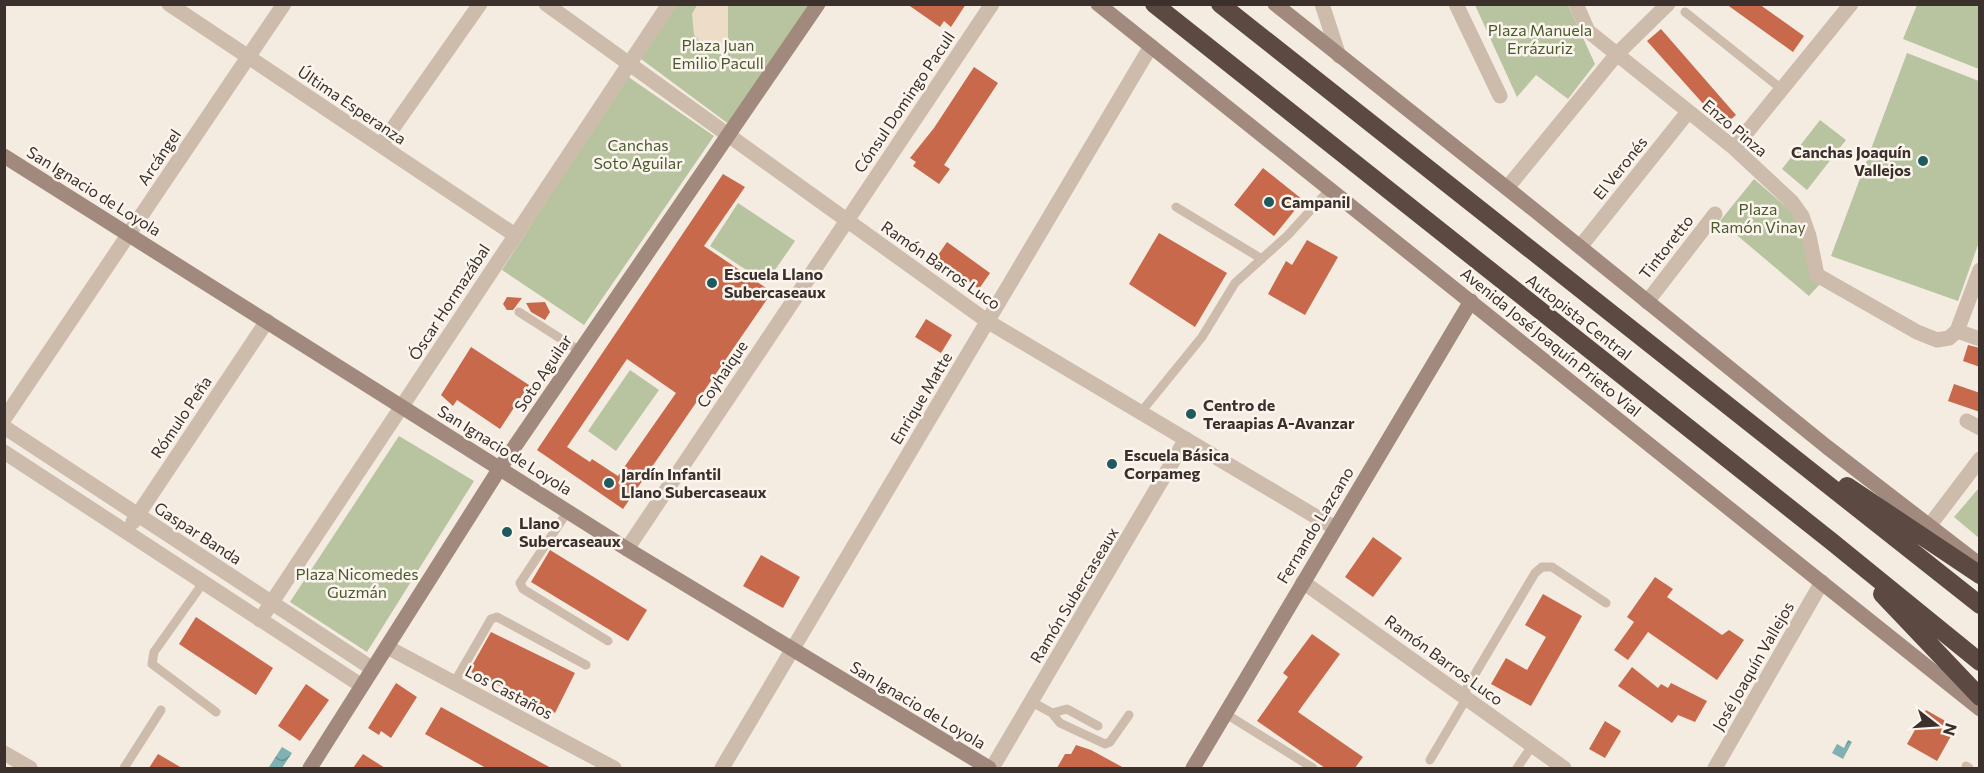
<svg xmlns="http://www.w3.org/2000/svg" width="1984" height="773" font-family="Commissioner,sans-serif">
<style>
.park{fill:#b8c4a0}
.plaza{fill:#ecdcc8}
.water{fill:url(#water-waves)}
.building{fill:#c8694b;fill-rule:evenodd}
.lines{fill:none;stroke-linecap:round;stroke-linejoin:round}
.lane{stroke:#cdbbac;stroke-width:9}
.street{stroke:#cdbbac;stroke-width:15}
.secondary{stroke:#a18a7d;stroke-width:15}
.highway{stroke:#5c4a42;stroke-width:18}
.poi-dot{fill:#1f5a5e;stroke:#fbf5ee;stroke-width:2}
.labels{text-anchor:middle;stroke-width:5;stroke-linejoin:round;paint-order:stroke}
.park-label{font-size:16px;fill:#4a5a2e;stroke:#fbf5ee}
.street-label{font-size:16px;fill:#3b302b;stroke:#fbf5ee}
.poi-label{font-size:16px;font-weight:bold;fill:#3b302b;stroke:#fbf5ee;text-anchor:start}
</style>
<defs>
<pattern id="water-waves" width="16" height="10" patternUnits="userSpaceOnUse" patternTransform="scale(1.5)"><rect width="16" height="10" fill="#7fb0b2"/><path d="M0 5q4-4 8 0t8 0" fill="none" stroke="#699091"/></pattern>
</defs>
<rect width="100%" height="100%" fill="#f4ebe1"/>
<path class="park" d="M670,5H813L730,125L633,53Z
M1475,5H1568L1595,64L1568,99L1536,75L1517,97Z
M1917,5H1979V69L1903,39Z
M1907,53L1979,81V242L1958,301L1831,256Z
M627,76L714,136L584,325L502,270Z
M1820,120L1846,140L1807,190L1782,169Z
M1754,179L1799,218L1820,284L1809,296L1720,221Z
M738,203L795,241L766,283L710,246Z
M630,370L659,390L616,451L588,431Z
M399,436L474,481L367,652L290,602Z
M1979,488V538L1954,517Z"/>
<path class="plaza" d="M697,5H728V56L710,52L694,35L692,14Z"/>
<path class="water" d="M1848,740L1852,742L1843,759L1832,753L1837,744L1844,748Z
M282,747L292,753L282,768L269,767Z"/>
<path class="building" d="M907,4H966L951,27L944,21L940,27Z
M1726,4H1759L1804,36L1793,52Z
M1661,29L1736,115L1723,126L1647,41Z
M974,67L998,83L944,165L950,169L939,184L913,166L916,162L910,158L934,128Z
M1263,168L1303,200L1274,236L1234,205Z
M723,174L745,187L704,246L772,292L623,509L537,450ZM627,359L676,393L618,476L592,459L590,462L567,447Z
M1159,233L1227,273L1195,327L1129,284Z
M1307,240L1338,257L1305,315L1268,294L1286,261L1292,265Z
M947,242L990,273L979,289L936,258Z
M507,297L522,298L513,310H507L503,304Z
M545,302L550,312L545,320L531,312L526,303Z
M926,319L952,335L941,353L915,337Z
M1968,345L1980,348V367L1963,361Z
M471,347L529,385L500,429L457,400L453,406L441,395Z
M1954,384L1980,393V412L1948,401Z
M1373,537L1402,558L1373,597L1345,577Z
M550,550L647,610L628,641L531,582Z
M761,555L800,577L783,608L743,586Z
M1655,577L1673,589L1667,597L1722,635L1729,630L1744,640L1717,680L1648,632L1628,660L1614,650L1634,622L1627,617Z
M1543,594L1582,616L1531,706L1491,684L1506,658L1527,670L1546,637L1525,625Z
M196,617L273,668L256,695L179,644Z
M491,632L575,673L555,713L469,671Z
M1312,634L1340,654L1298,712L1363,757L1355,768H1325L1257,721L1288,677L1283,673Z
M1632,667L1658,688L1661,684L1668,688L1671,683L1707,701L1695,722L1678,715L1672,723L1618,686Z
M396,683L417,697L391,738L381,731L379,735L368,728Z
M306,684L329,700L300,741L278,726Z
M441,707L504,742L551,768H486L425,734Z
M1926,710L1956,727L1937,761L1907,744Z
M1605,721L1621,731L1605,758L1589,749Z
M1076,745L1091,750L1124,768H1057L1065,754H1071Z
M158,754L182,768H149Z
M363,754L385,768H353Z"/>
<g class="lines">
<path class="lane" d="M1685,12L1784,91
M1176,207L1262,259
M519,312L580,351
M1141,412L1202,337L1235,283L1288,235L1330,189
M568,511L520,583L523,589L608,641
M203,583L154,652L152,664L216,712
M454,683L491,619L497,617L586,665
M1462,696L1535,573L1542,567H1552L1606,603
M1032,702L1052,713L1067,709L1098,726
M1052,713L1060,723L1105,744L1110,742L1129,715
M1226,714L1313,768
M1430,760L1466,699
M1966,766L1969,768
M124,768L161,710
M1517,768L1532,746"/>
<path class="street" d="M169,4L515,235
M546,4L987,321L1335,528
M1322,4L1339,56
M1456,4L1500,96
M1576,4L1588,31L1734,148L1792,202L1802,216L1809,236L1817,275L1917,332L1937,340L1949,338L1957,331L1980,270
M381,145L480,4
M1734,148L1851,4
M1507,188L1617,54L1668,4
M1580,247L1688,112
M1647,302L1715,214
M1957,331L1980,339
M4,419L284,4
M1967,421L1980,428
M4,427L373,669
M4,452L362,686
M133,522L267,321
M1930,525L1980,459
M627,549L992,4
M1303,582L1564,768
M260,620L669,4
M387,647L614,768
M4,753L30,768
M722,768L1151,46
M992,768L1186,439
M1715,768L1822,582"/>
<path class="secondary" d="M1098,4L1980,709
M1275,4L1533,209L1827,447L1980,565
M4,156L627,549L989,768
M310,768L500,468L818,4
M1193,768L1471,301"/>
<path class="highway" d="M1154,4L1831,541L1980,662
M1220,4L1980,605
M1847,486L1980,575
M1882,594L1980,697"/>
</g>
<g class="poi-dot">
<circle cx="1923" cy="161" r="6"/>
<circle cx="1269" cy="202" r="6"/>
<circle cx="712" cy="283" r="6"/>
<circle cx="1191" cy="414" r="6"/>
<circle cx="1112" cy="464" r="6"/>
<circle cx="609" cy="483" r="6"/>
<circle cx="507" cy="532" r="6"/>
</g>
<g class="labels">
<g class="park-label">
<text x="1540" y="36">Plaza Manuela<tspan x="1540" dy="18">Errázuriz</tspan></text>
<text x="718" y="51">Plaza Juan<tspan x="718" dy="18">Emilio Pacull</tspan></text>
<text x="638" y="151">Canchas<tspan x="638" dy="18">Soto Aguilar</tspan></text>
<text x="1758" y="215">Plaza<tspan x="1758" dy="18">Ramón Vinay</tspan></text>
<text x="357" y="580">Plaza Nicomedes<tspan x="357" dy="18">Guzmán</tspan></text>
</g>
<g class="street-label">
<text transform="translate(904 102) rotate(-56)" y="6">Cónsul Domingo Pacull</text>
<text transform="translate(352 105) rotate(34)" y="6">Última Esperanza</text>
<text transform="translate(1735 128) rotate(40)" y="6">Enzo Pinza</text>
<text transform="translate(159 157) rotate(-56)" y="6">Arcángel</text>
<text transform="translate(1620 168) rotate(-51)" y="6">El Veronés</text>
<text transform="translate(94 191) rotate(32)" y="6">San Ignacio de Loyola</text>
<text transform="translate(1666 247) rotate(-52)" y="6">Tintoretto</text>
<text transform="translate(941 265) rotate(35)" y="6">Ramón Barros Luco</text>
<text transform="translate(449 302) rotate(-57)" y="6">Óscar Hormazábal</text>
<text transform="translate(1579 317) rotate(38)" y="6">Autopista Central</text>
<text transform="translate(1551 342) rotate(39)" y="6">Avenida José Joaquín Prieto Vial</text>
<text transform="translate(543 373) rotate(-56)" y="6">Soto Aguilar</text>
<text transform="translate(722 374) rotate(-56)" y="6">Coyhaique</text>
<text transform="translate(921 398) rotate(-59)" y="6">Enrique Matte</text>
<text transform="translate(181 417) rotate(-56)" y="6">Rómulo Peña</text>
<text transform="translate(505 450) rotate(32)" y="6">San Ignacio de Loyola</text>
<text transform="translate(1315 525) rotate(-59)" y="6">Fernando Lazcano</text>
<text transform="translate(198 533) rotate(33)" y="6">Gaspar Banda</text>
<text transform="translate(1074 595) rotate(-59)" y="6">Ramón Subercaseaux</text>
<text transform="translate(1444 660) rotate(36)" y="6">Ramón Barros Luco</text>
<text transform="translate(1753 666) rotate(-60)" y="6">José Joaquín Vallejos</text>
<text transform="translate(509 692) rotate(28)" y="6">Los Castaños</text>
<text transform="translate(918 705) rotate(31)" y="6">San Ignacio de Loyola</text>
</g>
<g class="poi-label">
<text x="1911" y="158" text-anchor="end">Canchas Joaquín<tspan x="1911" dy="18">Vallejos</tspan></text>
<text x="1281" y="208">Campanil</text>
<text x="724" y="280">Escuela Llano<tspan x="724" dy="18">Subercaseaux</tspan></text>
<text x="1203" y="411">Centro de<tspan x="1203" dy="18">Teraapias A-Avanzar</tspan></text>
<text x="1124" y="461">Escuela Básica<tspan x="1124" dy="18">Corpameg</tspan></text>
<text x="621" y="480">Jardín Infantil<tspan x="621" dy="18">Llano Subercaseaux</tspan></text>
<text x="519" y="529">Llano<tspan x="519" dy="18">Subercaseaux</tspan></text>
</g>
</g>
<rect width="1984" height="773" fill="none" stroke="#3b302b" stroke-width="12"/>
<g transform="translate(1936 725) rotate(107)" stroke="#fbf5ee" stroke-width="4.5" paint-order="stroke">
<path d="M0-4.5L10 22L0 15L-10 22Z" fill="#3b302b"/>
<text y="-9" font-size="16" font-weight="bold" text-anchor="middle" fill="#3b302b">N</text>
</g>
</svg>
